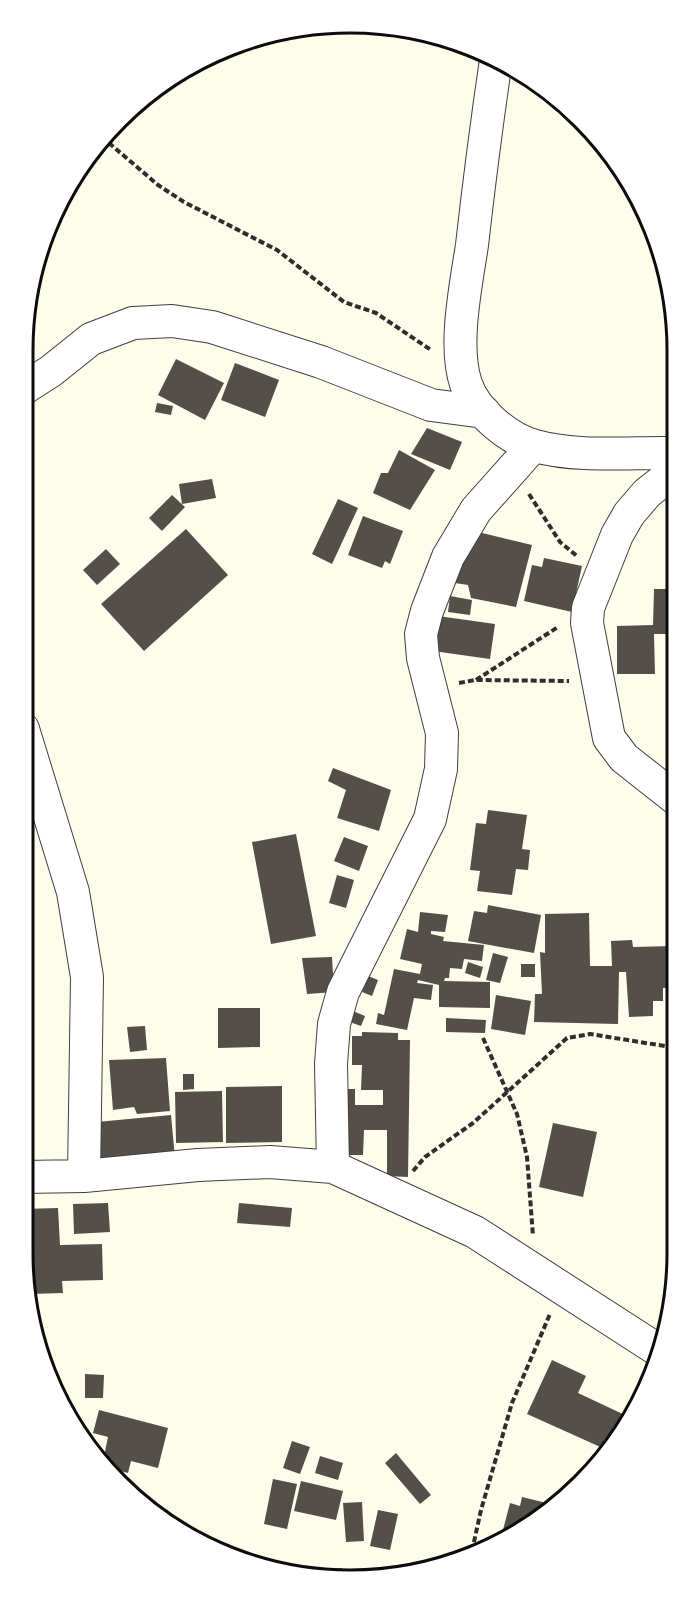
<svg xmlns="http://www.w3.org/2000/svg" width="700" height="1603" font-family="Bitter,serif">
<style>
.building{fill:#544f49}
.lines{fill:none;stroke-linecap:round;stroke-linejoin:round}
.street-casing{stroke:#3f3f3f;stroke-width:34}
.path{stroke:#2e2e2e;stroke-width:4;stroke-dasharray:6 3;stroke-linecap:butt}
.street{stroke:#fff;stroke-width:32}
.rim{fill:none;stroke:#0c0c0c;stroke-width:3}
</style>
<rect width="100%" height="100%" fill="#fefdec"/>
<path class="building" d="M176,359L224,383L205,420L158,395Z
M235,363L279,380L265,417L221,400Z
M157,403L173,406L171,415L155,412Z
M427,428L462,442L450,470L411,454Z
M399,450L435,470L410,510L373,493L381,473H388Z
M212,479L216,498L182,504L179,484Z
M172,495L185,507L162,531L149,518Z
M338,499L358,508L332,564L312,554Z
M363,516L403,531L390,564L385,561L382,568L348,555Z
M186,529L228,575L144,651L101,604Z
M474,531L532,545L516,607L471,598L468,585L455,583Z
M106,549L120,564L97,585L83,570Z
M544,558L582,566L572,612L524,601L532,565L542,567Z
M654,589H675L676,634H654L655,674H617V626L653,625Z
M450,596L472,600L470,615L448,612Z
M431,615L495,624L490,659L426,650Z
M333,768L391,790L379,831L337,818L346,790L328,781Z
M488,810L527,815L522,849L530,850L528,870L516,869L512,895L477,891L480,871L470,870L476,823L486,824Z
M296,834L316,936L271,944L252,842Z
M344,837L368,846L359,871L334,861Z
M337,875L354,880L346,908L329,903Z
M488,905L541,915L534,953L468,941L474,911L487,913Z
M420,912L448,915L445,932L431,931V934L444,937L443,941L484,945L482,961L464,959L462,969L450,968L449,978H445L444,981L490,982V1008L439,1007V985L418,980L417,983L433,985L431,1000L414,998L407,1030L376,1024L378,1013L384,1015L394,969L420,974L422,964L400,959L407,929L418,932Z
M589,913L590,966H612L611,941L632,940L633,947L674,946L676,987L663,988V1001H653V1016L629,1017L626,972H619L618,1024L534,1022L535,994H542L540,952L545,953V914Z
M493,953L508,957L500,983L486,980Z
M332,957L334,992L307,994L302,958Z
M468,962L483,967L480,978L465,973Z
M521,964H535V977H521Z
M368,976L378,980L372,996L362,992Z
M496,995L531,1001L525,1035L491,1029Z
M218,1008H260V1047L218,1048Z
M348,1009L365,1016L361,1026L344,1020Z
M446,1018L486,1020L485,1033L446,1032Z
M145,1026L147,1050L130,1052L127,1027Z
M362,1032L398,1033V1040H410L408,1177L387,1176V1130H364L363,1155H334V1089H355V1105H383V1090H361L362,1065H352V1036H362Z
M166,1058L170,1111L137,1114L134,1107L113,1110L109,1060Z
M183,1074H194V1089L183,1090Z
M282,1086V1142L226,1143V1087Z
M222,1091L223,1142L176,1143L175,1092Z
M171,1115L175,1158L102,1165L97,1122Z
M553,1123L597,1132L583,1197L539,1187Z
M108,1203L110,1232L74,1234L73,1204Z
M239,1203L292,1208L290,1227L237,1223Z
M58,1208L60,1245L102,1244L103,1280L62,1281L63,1293L29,1294L22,1253L23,1209Z
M552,1360L586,1376L578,1393L627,1416L607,1450L527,1414Z
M85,1374L104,1375L103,1398H85Z
M99,1410L168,1428L158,1468L131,1461L128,1473L102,1466L108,1437L93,1433Z
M292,1441L310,1447L300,1474L283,1468Z
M396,1453L431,1495L420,1504L385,1463Z
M320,1456L343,1463L338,1480L315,1473Z
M273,1479L297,1484L287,1529L264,1524Z
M301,1481L343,1491L336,1520L294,1511Z
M554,1495L562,1497L518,1533L503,1530L510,1503L520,1506L522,1497L551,1504Z
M362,1502L364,1541L346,1542L343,1503Z
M378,1510L398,1514L390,1550L370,1546Z
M342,1568L343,1576L304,1575L303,1570Z"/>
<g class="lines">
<defs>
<path id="street" d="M496,60C487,121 479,183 472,245C466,285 453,346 466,384C475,411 508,439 535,446C579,458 630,452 675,453
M23,389L51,371L91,339L133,323L172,321L212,327L321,362L431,405L484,412
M675,471L647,493L629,514L617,535L588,608L587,623L609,738L624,758L676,799
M23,729L73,892L87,977L84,1176
M333,1167L331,1064L334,1024L343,992L430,819L441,769L442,733L423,658L421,634L427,611L448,557L476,510L533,446
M23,1177L84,1176L198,1165L270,1162L333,1167L475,1232L661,1352"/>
</defs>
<use href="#street" class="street-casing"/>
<path class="path" d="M102,137L158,185L184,202L277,250L344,302L376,313L431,350
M529,494L560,542L577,556
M476,680L558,627
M459,683L475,680L569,681
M483,1038L517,1114L527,1157L533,1236
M413,1171L425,1157L473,1123L567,1038L590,1034L677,1048
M472,1551L481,1510L512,1403L550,1314"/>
<use href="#street" class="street"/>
</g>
<path d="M0 0H700V1603H0ZM350 33H350A317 317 0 0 1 667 350V1253A317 317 0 0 1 350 1570H350A317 317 0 0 1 33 1253V350A317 317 0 0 1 350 33Z" fill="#fff" fill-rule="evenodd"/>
<path class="rim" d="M350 33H350A317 317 0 0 1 667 350V1253A317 317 0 0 1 350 1570H350A317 317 0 0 1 33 1253V350A317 317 0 0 1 350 33Z"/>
</svg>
